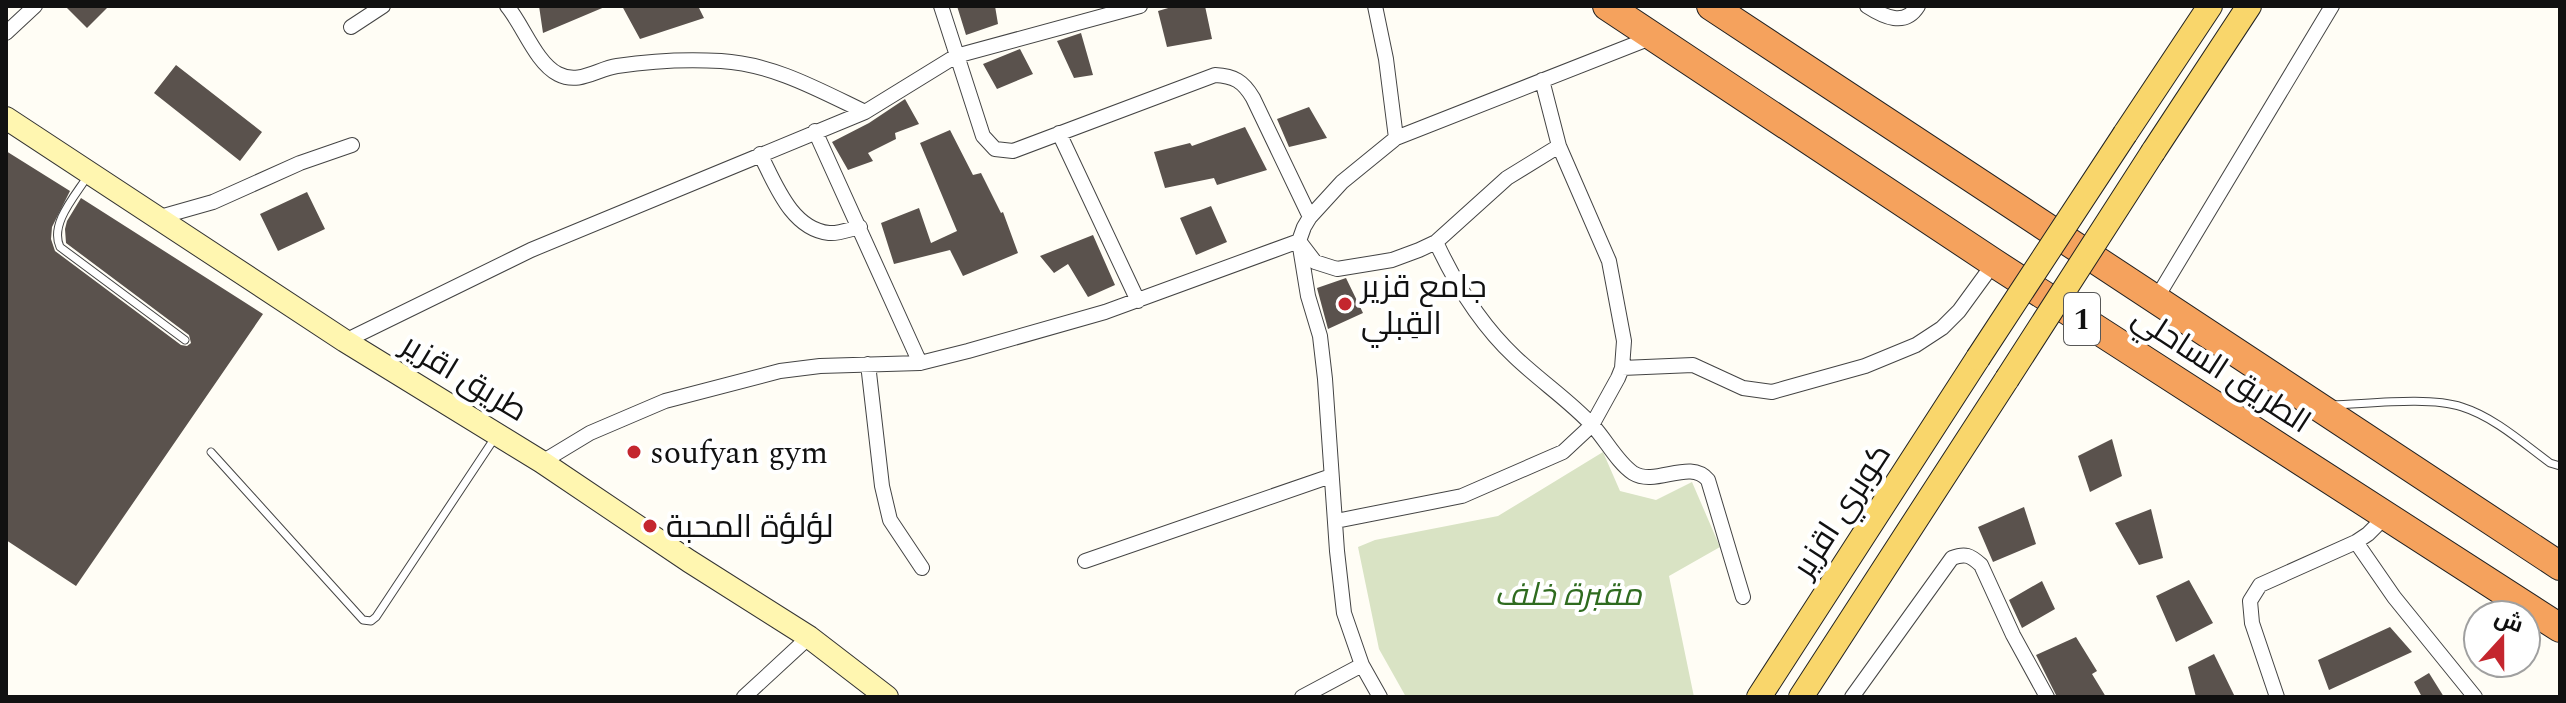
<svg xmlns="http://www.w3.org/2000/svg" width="2566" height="703" font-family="Spectral,Cairo,serif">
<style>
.cemetery{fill:#d9e3c4}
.building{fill:#5a524d}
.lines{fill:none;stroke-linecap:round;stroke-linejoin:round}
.lane-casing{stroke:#444;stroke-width:9}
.street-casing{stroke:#444;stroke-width:16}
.secondary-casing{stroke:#333;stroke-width:24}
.primary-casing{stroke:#222;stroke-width:26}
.highway-casing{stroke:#222;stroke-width:30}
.lane{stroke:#fff;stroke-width:7}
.street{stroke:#fff;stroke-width:14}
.secondary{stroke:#fff6b0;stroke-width:22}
.primary{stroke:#f9d66b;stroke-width:24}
.highway{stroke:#f5a25d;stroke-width:28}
.primary-bridge-casing{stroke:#222;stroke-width:26;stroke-linecap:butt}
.primary-bridge{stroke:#f9d66b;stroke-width:24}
.poi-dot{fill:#c4262e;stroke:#fff;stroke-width:3}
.labels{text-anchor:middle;stroke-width:8;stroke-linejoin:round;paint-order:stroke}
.shield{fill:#fff;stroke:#585858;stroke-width:2}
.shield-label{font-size:30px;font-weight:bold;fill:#111}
.poi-label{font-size:32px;fill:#111;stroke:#fff;text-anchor:start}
.street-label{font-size:32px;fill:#111;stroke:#fff}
.park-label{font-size:32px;font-style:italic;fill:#2f6b1f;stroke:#fff}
</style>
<rect width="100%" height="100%" fill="#fffdf5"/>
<path class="cemetery" d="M1603,452L1620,491L1656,500L1692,482L1720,547L1669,576L1694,697H1406L1379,649L1358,547L1375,540L1498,516Z"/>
<path class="building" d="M65,6H109L87,28Z
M539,6H607L543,33Z
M622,6H698L704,18L640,39Z
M957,6H995L998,24L966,35Z
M1175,6H1205L1212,39L1167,47L1158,11Z
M1081,33L1093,75L1074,78L1057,41Z
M1020,49L1033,74L997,89L983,64Z
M176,65L262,132L240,161L154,93Z
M905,99L919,124L895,133L896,139L868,153L873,161L848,170L832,142L869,123Z
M1309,107L1327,138L1289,147L1277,119Z
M1245,127L1267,170L1217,185L1214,178L1165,188L1154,152L1190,143L1192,146Z
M950,130L973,175L981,173L1001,213L1003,212L1018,253L963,276L950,250L894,264L881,223L919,208L931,243L957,231L920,143Z
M6,151L70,191L52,227L51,239L55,251L181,345L187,346L191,343L189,335L66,243L65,229L67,221L81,198L263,314L76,586L6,540Z
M307,192L325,229L278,251L260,214Z
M1211,206L1227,242L1196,255L1180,218Z
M1093,235L1115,285L1088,297L1068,264L1054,273L1040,256Z
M1346,278L1363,313L1328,329L1317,288Z
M2112,439L2122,476L2090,492L2078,456Z
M2024,507L2036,544L1993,562L1978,527Z
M2151,509L2163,558L2139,565L2115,523Z
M2189,580L2213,623L2176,642L2156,596Z
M2042,581L2055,609L2022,628L2009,600Z
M2390,627L2412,652L2329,690L2318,660Z
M2076,637L2097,671L2092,674L2106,697H2057L2036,655Z
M2214,654L2235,697H2196L2188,667Z
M2429,673L2444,697H2422L2414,682Z"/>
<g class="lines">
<defs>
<path id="lane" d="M89,174C77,194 49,223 60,247L185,340
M2332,405C2368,404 2429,396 2462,407C2494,417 2523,443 2550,463L2560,466
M211,452L363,620L371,621L376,617L496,436"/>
<path id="street" d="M507,6C523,25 536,63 558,74C579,85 597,69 617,66C650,61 688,59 721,61C773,64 819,90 865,112
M941,6L983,136L995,149L1013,151L1215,75C1234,76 1243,81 1253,98L1310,217
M1375,6L1386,59L1396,138
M1867,6C1884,17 1905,27 1918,6
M351,27L383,6
M6,33L35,6
M815,131L920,363
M1059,133L1138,301
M760,154C775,183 791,229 829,233C838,234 851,229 860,227
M160,217L213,202L300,163L352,145
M1299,241L1315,262L1337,269L1392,260L1419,250L1436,242L1507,178L1559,146
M1436,242C1455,283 1482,326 1515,357C1540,381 1570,401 1593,426C1606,440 1617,462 1633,473C1656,487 1690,458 1708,480L1743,597
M2156,299L2332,6
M345,341L531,250L865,112L956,56L1140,6
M868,364L882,486L890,520L922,568
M1622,368L1693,365L1743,388L1772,392L1786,388L1865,366L1916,345L1942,328L1959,311L1994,263
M542,462L590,433L665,401L780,371L820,366L920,363L968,351L1105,312L1299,241
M1336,521L1462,496L1563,452L1592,425L1618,378L1622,368L1624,341L1609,261L1559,146L1542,80
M2356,542L2394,597L2475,697
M1085,561L1331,476
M744,697L809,637
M1302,697L1362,665
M1380,697L1362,665L1344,613L1337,551L1325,379L1320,336L1308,296L1299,241L1304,227L1310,217L1342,182L1396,138L1653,37
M1852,697L1952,558C1965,553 1970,555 1981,565L2013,635L2047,697
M2277,697L2252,623L2250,601L2260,585L2356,542L2368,534L2387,515"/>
<path id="secondary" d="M6,118L345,341L542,462L689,561L809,637L887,697"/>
<path id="primary" d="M2125,134L2210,6
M2153,152L2249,6
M1759,697L1978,358
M1801,697L2007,379"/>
<path id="highway" d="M1607,6L1994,263L2560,628
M1711,6L2560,566"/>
</defs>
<use href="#lane" class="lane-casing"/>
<use href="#street" class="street-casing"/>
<use href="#secondary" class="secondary-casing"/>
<use href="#primary" class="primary-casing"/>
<use href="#highway" class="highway-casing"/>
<use href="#lane" class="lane"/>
<use href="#street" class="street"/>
<use href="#secondary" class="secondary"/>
<use href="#primary" class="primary"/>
<use href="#highway" class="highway"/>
<defs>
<path id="primary-bridge" d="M1978,358L2125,134
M2007,379L2153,152"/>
</defs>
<use href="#primary-bridge" class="primary-bridge-casing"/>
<use href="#primary-bridge" class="primary-bridge"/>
</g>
<g class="poi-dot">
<circle cx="1345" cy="304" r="8"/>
<circle cx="634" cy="452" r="8"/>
<circle cx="650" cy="526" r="8"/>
</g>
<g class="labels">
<rect class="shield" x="2064" y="293" width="36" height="52" rx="6"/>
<g class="shield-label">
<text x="2082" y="329">1</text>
</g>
<g class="poi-label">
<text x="1361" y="297">جامع قزير<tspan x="1361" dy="37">القِبلي</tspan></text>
<text x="650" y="463">soufyan gym</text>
<text x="666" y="537">لؤلؤة المحبة</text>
</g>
<g class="street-label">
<text transform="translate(2222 369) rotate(33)" y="11">الطريق الساحلي</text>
<text transform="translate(465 377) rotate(31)" y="11">طريق اقزير</text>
<text transform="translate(1841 510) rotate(-57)" y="11">كوبري اقزير</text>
</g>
<g class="park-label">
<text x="1568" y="605">مقبرة خلف</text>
</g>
</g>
<rect width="2566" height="703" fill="none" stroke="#111111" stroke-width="16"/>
<g transform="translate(2502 639) rotate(21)"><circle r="38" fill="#ffffff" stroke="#a0a0a0" stroke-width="2"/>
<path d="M0-6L14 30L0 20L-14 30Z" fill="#c4262e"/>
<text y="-12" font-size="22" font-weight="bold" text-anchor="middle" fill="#111111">ش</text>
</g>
</svg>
